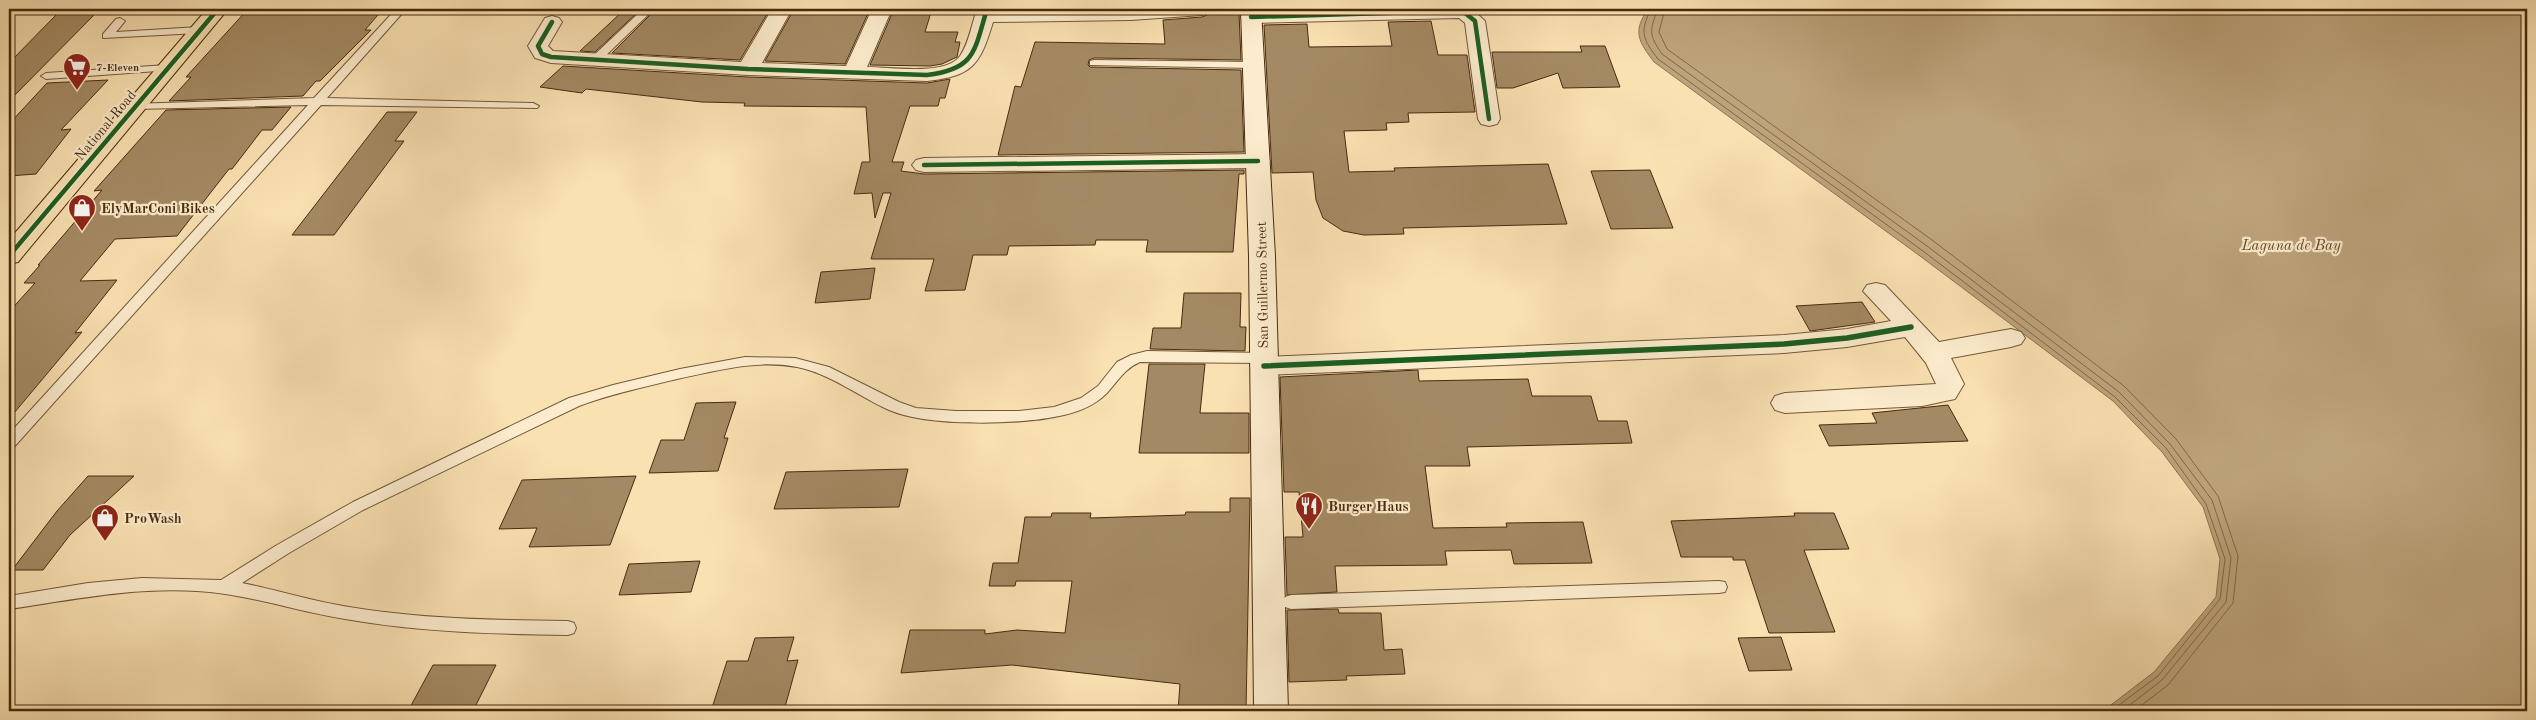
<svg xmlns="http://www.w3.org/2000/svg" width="2536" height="720" font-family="'Old Standard TT',serif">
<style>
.water{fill:#bda37b;stroke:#8d7350}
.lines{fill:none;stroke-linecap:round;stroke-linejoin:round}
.shore{stroke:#826745;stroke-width:1}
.building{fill:#a48a64;stroke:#462b0f}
.service-casing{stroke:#735838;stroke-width:2}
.minor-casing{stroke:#735838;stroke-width:2}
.secondary-casing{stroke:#462b0f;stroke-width:2}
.trunk-casing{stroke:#462b0f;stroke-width:2}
.service{fill:#fceccd;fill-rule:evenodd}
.minor{fill:#fceccd;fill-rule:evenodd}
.secondary{fill:#fceccd;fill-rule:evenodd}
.trunk{fill:#fae1b2;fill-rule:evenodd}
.cycleway-far1-casing{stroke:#fceccd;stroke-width:7}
.cycleway-casing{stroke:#fceccd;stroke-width:9}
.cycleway-far1{stroke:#1b5e20;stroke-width:4.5}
.cycleway{stroke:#1b5e20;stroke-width:5.5}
.labels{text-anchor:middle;stroke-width:4.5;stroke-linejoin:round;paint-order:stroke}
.far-poi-label{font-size:11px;font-weight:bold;fill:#462b0f;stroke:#fceccd;text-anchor:start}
.street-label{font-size:14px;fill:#462b0f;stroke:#fceccd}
.poi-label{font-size:14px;font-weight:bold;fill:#462b0f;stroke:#fceccd;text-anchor:start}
.water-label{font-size:15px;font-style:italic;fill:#64492a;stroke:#fceccd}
</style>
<rect width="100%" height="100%" fill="#fae1b2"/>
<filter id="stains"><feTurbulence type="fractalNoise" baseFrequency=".004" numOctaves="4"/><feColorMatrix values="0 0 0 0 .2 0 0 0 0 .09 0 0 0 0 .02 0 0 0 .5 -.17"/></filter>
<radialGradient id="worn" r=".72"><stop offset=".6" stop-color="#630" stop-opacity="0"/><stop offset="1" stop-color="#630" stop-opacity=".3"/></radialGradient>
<path class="water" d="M1648,9H2527V711H2103L2154,672L2216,597L2220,559L2203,507L2162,452L2113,401L1920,256L1654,62C1639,42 1632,32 1648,9Z"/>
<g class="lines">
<path class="shore" d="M1651,9C1639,33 1643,39 1658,59L1923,251L2115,397L2166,448L2206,504L2225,559L2220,599L2158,676L2111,711
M1658,9C1649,31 1649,35 1662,54L1927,246L2119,392L2170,444L2212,500L2231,558L2226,602L2162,680L2122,711
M1665,9L1659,32L1667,49L1932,240L2124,386L2176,439L2218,496L2238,556L2233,603L2168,685L2134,711"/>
</g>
<path class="building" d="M248,9H383L365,30H371L320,81H316L303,96L169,101L191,77H186Z
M625,9H641L595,52L580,51Z
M656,9H770L740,60L612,53Z
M794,9H870L845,64L765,61Z
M894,9H932L925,32H958L955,42H960L957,57L942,64L930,66L870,65Z
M98,11L9,101V63L58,13Z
M1212,13H1239L1241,60L1094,58L1089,60L1088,65L1090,67L1241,70L1244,152L998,155L1015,86L1021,87L1035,42L1165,44L1163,20L1202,17Z
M1431,21L1438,55H1467L1475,112L1408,113L1409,122L1386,123L1387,130L1344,131L1349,172L1395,171L1394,168L1548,164L1567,224L1403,228L1404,234L1364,235L1343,231L1323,218L1316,200L1313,172L1272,173L1264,25L1307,24L1309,47L1392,46L1388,22Z
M1580,46H1605L1620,87L1563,88L1558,73L1513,88H1497L1492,52H1582Z
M563,66L748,77L927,83L950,79L945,98H940L938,106H910L892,162H904L901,171L924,174L1244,170V174H1239L1233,252H1146L1148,240H1096L1095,245L1009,246L1007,255H973L965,290L925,291L934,259H871L891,193H883L875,218L872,193L854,194L862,162H870L866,107L744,106L745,103L702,102L586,89L582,93L540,87Z
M108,80L61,130L71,129L36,174L9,176V124L47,83Z
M291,107L272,130H262L232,169H229L177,236L115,239L80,281L117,280L75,333L82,332L9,419V312L35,283H24L40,265H38L102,190L94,191L166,110Z
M387,112H417L395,141H404L334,235H292Z
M1650,170L1673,228L1611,229L1591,171Z
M875,268L870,299L815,303L821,272Z
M1184,293H1241L1240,327H1246L1245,351L1150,349L1153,328H1181Z
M1862,302L1875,322L1810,331L1796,306Z
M1149,364H1205L1200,413H1249V453H1139Z
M1418,370L1419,381L1528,379L1532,396H1591L1598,421H1627L1632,443L1467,447L1470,466H1425L1433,528L1507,527L1506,523L1583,522L1592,563L1514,564L1511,550L1445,551L1447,565L1335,566L1337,592L1287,595L1285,537H1303L1299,492H1284L1280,377Z
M736,402L724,438H728L718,471L649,473L661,440H684L696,403Z
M1948,405L1968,441L1829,446L1819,425L1877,423L1872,413Z
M908,469L899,507L774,509L786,472Z
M88,476H134L70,535L43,570H12L57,511Z
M636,476L610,545L529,547L537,528L499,529L522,480Z
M1230,498H1250L1246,711H1178L1180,684L1012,665L901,673L910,630H985V634L1017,630L1065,633L1072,581H1016L1015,586H989L993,563H1018L1025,517H1051L1052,513H1091L1090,518L1185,515L1186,512H1230Z
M1794,513H1834L1849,549L1804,550L1835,632L1769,633L1745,560H1733V557H1681L1671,521L1795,516Z
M700,561L691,592L619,595L629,564Z
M1338,609L1339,613H1381L1384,650L1402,649L1405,674L1346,676L1347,680L1289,682L1287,610Z
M794,637L787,661L798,660L785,707L712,708L727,661H748L755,638Z
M1781,637L1792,670L1749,671L1738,638Z
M433,665H496L473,711H408Z"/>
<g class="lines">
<defs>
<path id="service" d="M125,9H135L129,13L125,12Z
M396,9H406L327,98L533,103L539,106L537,108L321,105L14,447L9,448V434L308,105L135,109L129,106L131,104L314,98Z
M643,9H654L599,62H591V58Z
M120,18L125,21L116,32L199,27L204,30L199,33L103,38V34L116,19Z
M1094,60L1253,62L1258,65L1253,68L1090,65V61Z
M167,65L171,66V70L46,79L41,76L46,73Z
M1147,351L1264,353L1271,358L1264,363L1140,362C1124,369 1118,381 1107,393C1095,405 1081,411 1064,415C1022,425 928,427 889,410C858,396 831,374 797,367C757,359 716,371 677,379C644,387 611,394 579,406L363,510L289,553L242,583C276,590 309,600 343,606C417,619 493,620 568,621L574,623L576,628L574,633L568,635C494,634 419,632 345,619C295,611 248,594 197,591C133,587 71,600 9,609V596L88,583L142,578L221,580L277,545L353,502L569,398L613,385L680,369L745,357L795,358L829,367L899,402L916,408L956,411H1019L1054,407L1081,398L1098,386L1117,362L1131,355Z
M1719,581L1725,582L1727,587L1725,592L1719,593L1291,609L1285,607L1283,602L1285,597L1291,595Z"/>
<path id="minor" d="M772,9H792L762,63L846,66L872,9H892L867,67C890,67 946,76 960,56C969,43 972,23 977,9H1212L1209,13L1202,15L1131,20L993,22C980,65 973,76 927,81L748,75L551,63L535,58L528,46L545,18L552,16L559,18L562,22L548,46L553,51L741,62Z
M1323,9H1472L1485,21L1500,119L1497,124L1489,126L1481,124L1478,119L1465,23L1459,18L1251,23L1244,21L1241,17L1244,13L1251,11Z
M1258,154L1266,156L1270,161L1266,166L1258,168L924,172L916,170L912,165L916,160L924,158Z
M1876,283L1885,285L1939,342L2011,329L2021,332L2025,338L2021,344L2011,347L1951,358L1964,384L1955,399L1922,406L1785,413L1775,410L1771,403L1775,396L1785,393L1936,384L1926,363L1905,337L1847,347L1784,353L1264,375L1254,373L1250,366L1254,359L1264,357L1784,335L1847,329L1891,321L1863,291L1867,285Z"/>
<path id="secondary" d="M1241,9H1261L1275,256L1288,711H1254L1249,256Z"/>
<path id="trunk" d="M207,9H228L18,262L9,264V240Z"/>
</defs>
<use href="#service" class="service-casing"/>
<use href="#minor" class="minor-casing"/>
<use href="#secondary" class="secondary-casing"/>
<use href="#trunk" class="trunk-casing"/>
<use href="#service" class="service"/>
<use href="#minor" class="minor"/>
<use href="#secondary" class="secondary"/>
<use href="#trunk" class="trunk"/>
<defs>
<path id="cycleway-far1" d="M1251,17L1452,11L1465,13L1475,21L1489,119
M552,22L538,46L542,54L551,57L748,69L927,75C976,69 974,51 987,9
M924,165L1258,161
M9,256L218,9"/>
<path id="cycleway" d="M1264,366L1784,344L1847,338L1911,327"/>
</defs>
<use href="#cycleway-far1" class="cycleway-far1-casing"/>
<use href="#cycleway" class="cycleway-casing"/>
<use href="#cycleway-far1" class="cycleway-far1"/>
<use href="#cycleway" class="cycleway"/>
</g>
<defs>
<symbol id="supermarket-pin" viewBox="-11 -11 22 30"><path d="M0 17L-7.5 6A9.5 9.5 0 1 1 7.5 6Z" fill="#8f2418" stroke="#fceccd"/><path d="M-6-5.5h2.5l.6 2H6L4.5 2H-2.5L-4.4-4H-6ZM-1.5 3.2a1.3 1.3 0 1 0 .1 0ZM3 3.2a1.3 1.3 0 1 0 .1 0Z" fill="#fff"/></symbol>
<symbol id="shop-pin" viewBox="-11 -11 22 30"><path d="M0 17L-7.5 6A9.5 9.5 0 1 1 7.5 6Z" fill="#8f2418" stroke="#fceccd"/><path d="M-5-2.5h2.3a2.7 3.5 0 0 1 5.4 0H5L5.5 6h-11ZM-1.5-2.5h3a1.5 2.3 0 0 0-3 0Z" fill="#fff"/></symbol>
<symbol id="restaurant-pin" viewBox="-11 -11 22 30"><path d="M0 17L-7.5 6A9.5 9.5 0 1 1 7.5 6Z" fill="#8f2418" stroke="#fceccd"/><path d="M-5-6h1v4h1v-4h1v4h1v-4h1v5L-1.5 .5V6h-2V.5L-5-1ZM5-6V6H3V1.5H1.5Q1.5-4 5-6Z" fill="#fff"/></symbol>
</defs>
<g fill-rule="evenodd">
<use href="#supermarket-pin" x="61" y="51" width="32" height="43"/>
<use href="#shop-pin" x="66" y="192" width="32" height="43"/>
<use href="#restaurant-pin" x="1293" y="490" width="32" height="43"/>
<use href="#shop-pin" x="89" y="502" width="32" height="43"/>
</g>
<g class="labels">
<g class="far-poi-label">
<text x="96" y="71">7-Eleven</text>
</g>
<g class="street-label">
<text transform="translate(105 125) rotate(-50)" y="5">National Road</text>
<text transform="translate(1262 285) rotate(-91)" y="5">San Guillermo Street</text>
</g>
<g class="poi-label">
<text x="101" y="213">ElyMarConi Bikes</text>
<text x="1328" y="511">Burger Haus</text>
<text x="124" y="523">ProWash</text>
</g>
<g class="water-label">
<text x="2291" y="250">Laguna de Bay</text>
</g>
</g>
<rect width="2536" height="720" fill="none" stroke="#fae1b2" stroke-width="30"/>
<rect x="10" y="10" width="2516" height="700" fill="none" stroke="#462b0f" stroke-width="2.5"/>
<rect x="15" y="15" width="2506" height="690" fill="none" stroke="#462b0f"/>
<rect width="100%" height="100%" filter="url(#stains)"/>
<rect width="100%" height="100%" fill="url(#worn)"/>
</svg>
